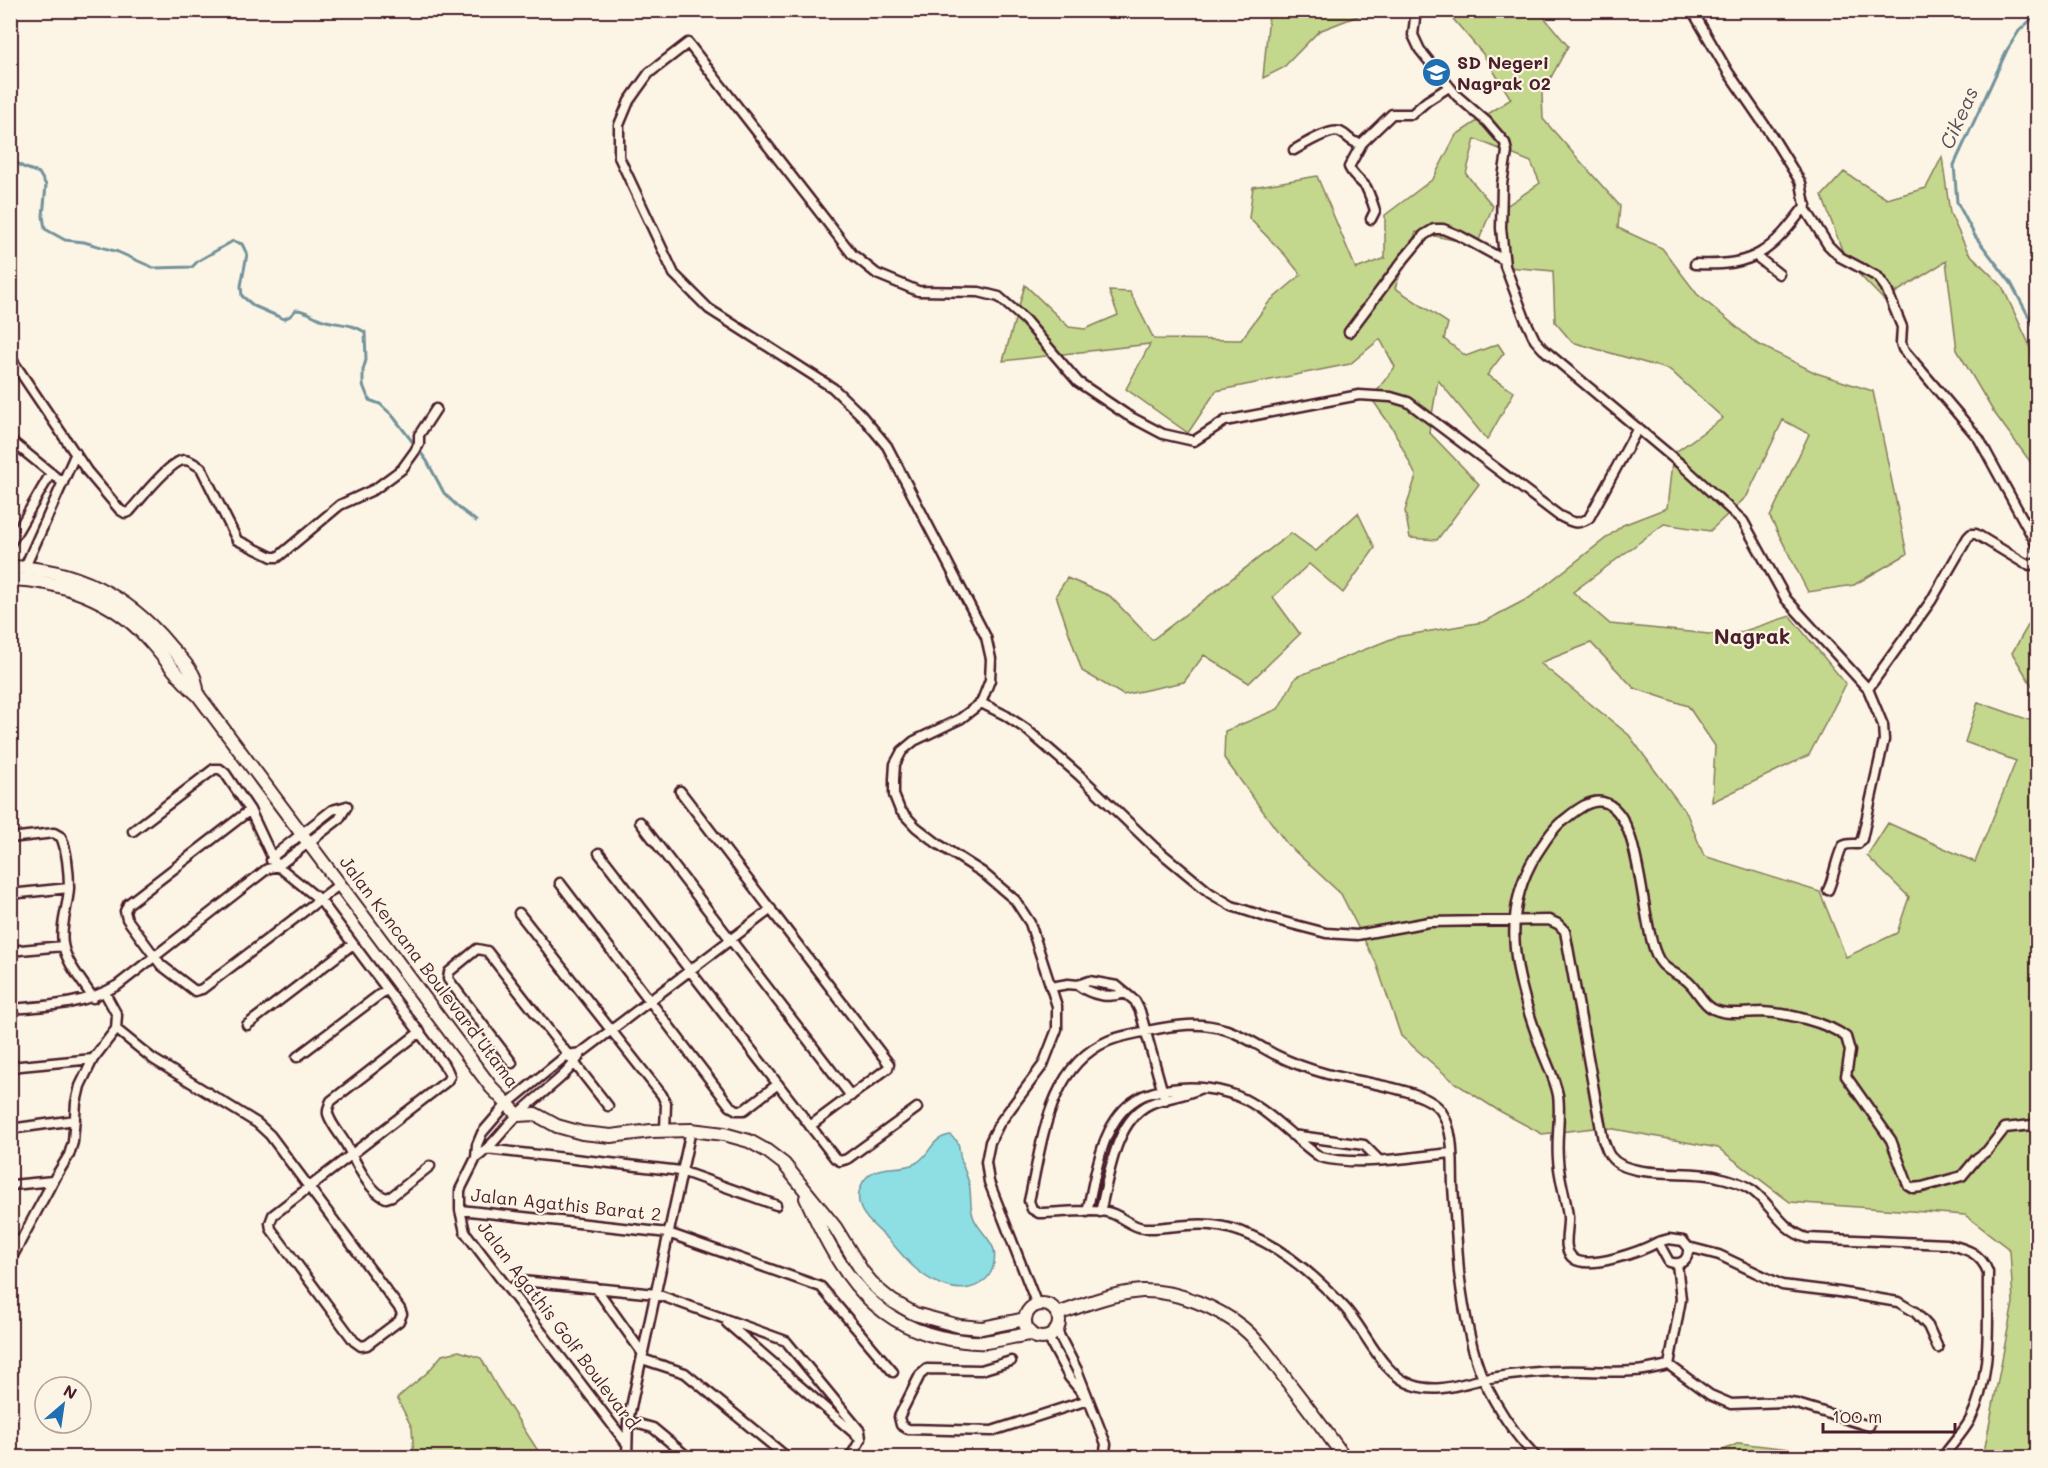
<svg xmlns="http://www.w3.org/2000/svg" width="2048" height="1468" font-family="Mali,sans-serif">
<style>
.green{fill:#c3d78d;stroke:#867b5c;stroke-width:1.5}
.water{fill:#8ddfe4;stroke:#72929a;stroke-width:1.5}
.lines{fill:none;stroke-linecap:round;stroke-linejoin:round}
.stream{stroke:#72929a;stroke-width:3}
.street-casing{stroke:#4a1f2b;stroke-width:13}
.secondary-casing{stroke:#4a1f2b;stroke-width:16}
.street{stroke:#fcf5e5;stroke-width:8}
.secondary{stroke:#fcf5e5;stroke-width:12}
.labels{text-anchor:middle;stroke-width:4.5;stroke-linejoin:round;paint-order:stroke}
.poi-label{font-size:18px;font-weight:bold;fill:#4a1f2b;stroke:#fcf5e5;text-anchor:start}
.street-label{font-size:18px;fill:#4a1f2b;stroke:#fcf5e5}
.water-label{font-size:20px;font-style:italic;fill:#5b4f59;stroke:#fcf5e5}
.quarter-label{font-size:21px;font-weight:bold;fill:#4a1f2b;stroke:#fcf5e5}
</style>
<rect width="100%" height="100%" fill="#fcf5e5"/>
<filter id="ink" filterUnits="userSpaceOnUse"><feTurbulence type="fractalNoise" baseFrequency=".0167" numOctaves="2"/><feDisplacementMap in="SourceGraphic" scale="12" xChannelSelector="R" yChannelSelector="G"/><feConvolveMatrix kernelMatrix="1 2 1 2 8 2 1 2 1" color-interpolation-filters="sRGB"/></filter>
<g filter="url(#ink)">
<path class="green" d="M1281,11V10L1379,11L1368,12L1319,31L1283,68L1263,78L1269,14Z
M1437,11H1539L1568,46L1542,94L1543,119L1620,206L1618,228L1662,248L1697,294L1756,343L1816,373L1873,391L1907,554L1854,585L1808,592L1770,517L1809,434L1783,420L1747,496L1710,531L1664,524L1573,592L1610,624L1729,636L1790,616L1846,684L1809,755L1712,802L1715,746L1688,706L1634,688L1591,643L1540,663L1629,735L1687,814L1704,856L1820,892L1846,957L1897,933L1909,897L1867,856L1888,823L1975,862L2016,761L1965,742L1978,702L2032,721L2034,689L2012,653L2030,622L2037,616V1457H1983L2013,1303L2010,1250L1965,1215L1790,1202L1718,1148L1603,1127L1542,1134L1496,1109L1455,1083L1401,1036L1376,963L1341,894L1287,844L1224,758L1225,731L1278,709L1296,677L1396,637L1483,622L1529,598L1623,525L1667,508L1673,454L1723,418L1670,370L1572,342L1555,322L1553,271L1507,267L1498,261L1505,207L1540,183L1531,162L1475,139L1466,174L1493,206L1477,245L1416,232L1395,288L1448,323L1444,339L1466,356L1498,344L1504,353L1487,375L1514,392L1487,440L1438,380L1429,432L1479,484L1437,540L1410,538L1405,511L1416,476L1393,429L1371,398L1395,367L1380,339L1350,364L1216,391L1188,433L1126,389L1150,344L1003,361L1025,285L1069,327L1085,329L1118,315L1109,291L1130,292L1154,339L1241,340L1269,302L1301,275L1285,255L1249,218L1253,187L1317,176L1356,269L1385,258V215L1433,179L1456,135L1511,99L1483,54L1448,13Z
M1942,157L1950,213L1968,252L2002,286L2029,344L2037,379V471L1993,411L1957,350L1946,261L1884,300L1846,261L1822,196L1844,172L1887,199L1926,188Z
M1358,513L1375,548L1343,593L1309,564L1273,597L1300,634L1249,683L1204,655L1184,682L1123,695L1082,671L1056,595L1067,578L1110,596L1152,640L1291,533L1316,551Z
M459,1351L481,1358L497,1387L542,1457H414L412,1428L397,1398L428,1372L442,1355Z
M1739,1443L1789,1449L1797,1457H1708Z"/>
<path class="water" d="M950,1135C952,1137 955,1139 957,1141C960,1146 959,1153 961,1159C963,1169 969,1178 970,1189C971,1198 970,1207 973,1216C977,1229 990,1237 994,1250C996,1260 993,1273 985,1280C965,1298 934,1285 916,1269C905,1260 897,1248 888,1239C879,1230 866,1221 861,1209C858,1202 858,1193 861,1186C872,1160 898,1173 916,1163C932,1154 929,1139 950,1135Z"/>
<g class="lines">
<path class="stream" d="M2038,13L2019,31L2007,50L1954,165L1957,202L1975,236L2011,283L2038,334
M10,158L23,167L39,173L46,185L43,216L45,229L65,240L84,242L118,252L154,268L192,267L198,261L233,241L242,244L247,254L241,286L242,296L254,306L284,319L290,316L296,310C306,310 314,317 323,320C339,325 351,323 365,332L366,360L363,370V385L369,400L380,404L392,415L427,461L444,493L459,508L476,521"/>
<defs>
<path id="street" d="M1416,10L1413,35L1420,50L1457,96L1487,122L1505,143L1507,152L1502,184L1501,228L1505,266L1525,319L1535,340L1543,349L1684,467L1743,521L1786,599L1868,689L1883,725L1884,740L1862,839L1858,844C1853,844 1847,843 1843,846C1838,851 1833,881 1828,890
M1692,10L1728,72L1772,136L1801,183L1806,210L1828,245L1840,257L1878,277L1886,288L1902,327L1901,343L1903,349L1979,439L2038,547
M1362,143L1349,167C1353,176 1360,180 1366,187C1368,191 1374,206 1375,211L1371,219
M1294,150C1303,145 1330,128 1340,132C1349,136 1351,144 1362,143L1392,114H1412L1427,101L1449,87
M1756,256L1779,274
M1695,264C1756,267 1771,251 1806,205
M1349,332L1404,259L1424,235L1434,229H1443L1460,236L1504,260
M10,357L87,471L120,510L125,513L129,512C139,501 170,461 184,460C190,460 195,464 201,468L237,540L272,557H278L340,505L375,489L402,469L415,451L419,444V435L436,409
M10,442L14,443L63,483
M10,544L51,473
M25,567L76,453
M1868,689L1931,601L1968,537L1971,534H1976L2024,563L2030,565L2038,561
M981,703L1005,715L1026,729L1079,775L1153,846L1210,893L1232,906L1269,918L1326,933L1357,935L1429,922L1549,920L1558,924L1565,931L1603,1140C1606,1146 1607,1153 1611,1157C1628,1180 1692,1169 1718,1177C1728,1179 1743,1184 1752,1190C1772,1205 1782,1231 1807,1238L1947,1244C1966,1249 1980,1252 1988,1272C1987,1321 1993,1375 1970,1420C1963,1433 1951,1445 1942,1458
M680,791L889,1064L888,1068L810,1126
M250,810L128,904L125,911L127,919L161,965L195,991L202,989L340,884
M640,822L851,1096
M10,838L54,833L61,837C67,850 69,873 69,888C68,907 60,926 63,944C66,963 83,982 93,998
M599,853L835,1158L840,1161L847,1159L917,1108
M271,860L272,857L332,810L347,806
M560,883L730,1106L737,1110H744L778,1084
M10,894L69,888
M519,913L662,1095L666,1104L665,1130
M10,951L63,946
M1078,985C1091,995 1109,999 1125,993
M1051,987L1068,984L1078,985L1089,981L1117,986L1135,1001L1140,1011L1165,1100
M10,1009C48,1006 84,1005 118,985L267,869L278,866L339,819L347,806
M247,1025L353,944
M116,1029L153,1059L257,1123L270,1135L400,1309L402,1314L399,1321L367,1345L361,1346L354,1341L271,1229L270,1223L273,1215L447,1081L450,1076L447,1069L320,900L278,866L272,857L250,810L225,773L220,769H214L133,831
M420,1032L331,1101C329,1106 327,1109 328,1114C331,1125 342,1136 347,1146C356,1162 368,1191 386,1198L392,1196L430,1166
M581,1053L567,1055L507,1104L482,1133L477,1145L476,1158L460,1190V1210L465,1232L627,1444
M297,1057L387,989
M512,1063L448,979L449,972L477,949L487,951L608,1106
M10,1067L93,1059
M2032,1125L2038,1132
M10,1129L75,1120
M1292,1135L1364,1145L1379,1160
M486,1149L681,1171L776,1205
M476,1158C493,1146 503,1129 518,1115C538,1094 567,1078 581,1053L771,909
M12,1185L53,1181
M460,1210L668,1233L821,1287L893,1372
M1087,1212C1096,1175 1101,1120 1137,1099C1148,1092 1160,1091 1172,1089C1194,1085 1223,1089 1244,1099C1272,1113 1294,1139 1320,1157C1360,1167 1410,1157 1451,1153
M1100,1212C1109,1178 1114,1121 1150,1104C1165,1097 1183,1097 1199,1089
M10,1234L19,1245
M1658,1242C1642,1251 1590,1270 1574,1259C1561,1250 1569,1230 1568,1217C1566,1197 1559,1179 1558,1159C1556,1138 1561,1116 1558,1095C1555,1079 1547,1064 1541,1048C1518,984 1497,917 1536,855C1544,843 1550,832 1560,823C1571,815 1588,798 1603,802C1644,812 1639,926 1659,960C1665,970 1677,974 1686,980C1697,988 1701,1003 1713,1009C1727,1016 1747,1012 1762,1012C1786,1013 1827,1022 1846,1037L1850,1051L1846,1076L1891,1140L1908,1185L1913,1188L1922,1187L1962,1176L1977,1158L1987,1151L2005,1128L2032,1125L2038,1121
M1688,1247C1689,1260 1682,1266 1669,1262L1658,1242L1669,1239L1683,1241L1688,1247L1719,1255L1782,1285L1839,1292L1898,1302L1915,1312L1928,1326L1938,1348
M10,1261L53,1181L69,1155L73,1142L76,1103L80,1086L93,1059L116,1029L117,1015L105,993
M596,1288L643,1354
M509,1290L522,1281L656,1294L786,1341L860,1431L861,1439
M1037,1305L989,1182L986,1162L990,1142L999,1124L1043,1065L1057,1029V1006L1030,923L1015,900L982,872L938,844L916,827L900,810L894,795V779L895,764L902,751L914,741L960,719L981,703L990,680L991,659L986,637L887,446L861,415L833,388L709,309L674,274L619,157V125L629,101L649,73L688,43L852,254L877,274L918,291L979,292L999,297L1025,320L1078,382L1127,415L1163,434L1194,441L1225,421L1359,395L1391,397L1408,402L1558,515C1571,522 1576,526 1589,518L1638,428
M727,1323L861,1439
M1057,1331L1077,1370L1106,1444L1104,1458
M1048,1337L1069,1377L1084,1395
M642,1359L685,1373L788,1458
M1011,1361L981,1370L927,1369L920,1375L899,1417L901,1425L908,1429L992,1431L1088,1400
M1669,1365L1681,1299L1677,1264
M628,1421L653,1428L689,1458
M627,1458L628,1421L691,1130
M850,1458L861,1439
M1537,1458C1516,1436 1497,1408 1484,1381C1471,1352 1463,1304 1459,1272C1457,1243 1455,1215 1453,1186C1452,1162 1455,1132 1441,1111C1426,1088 1355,1082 1327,1074C1309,1069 1292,1063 1276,1055C1260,1047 1245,1036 1227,1030C1200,1021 1175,1025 1147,1031C1134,1034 1120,1036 1108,1041C1047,1067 1042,1146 1029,1201L1032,1209L1039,1213C1058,1213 1089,1209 1107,1212C1120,1214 1130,1227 1144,1228C1167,1229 1189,1222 1212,1225C1264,1231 1311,1271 1345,1308C1366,1331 1382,1375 1413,1385C1438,1394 1459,1384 1484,1379C1509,1375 1535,1371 1561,1371C1585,1370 1609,1373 1634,1371C1645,1371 1658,1367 1669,1365L1710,1395L1731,1404L1784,1402L1797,1404L1869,1426"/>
<path id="secondary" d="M10,567C74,568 128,596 168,644C176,654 189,665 194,677C196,682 197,689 198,695
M10,579C60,580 113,600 146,637C164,656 178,678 198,695L491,1087L518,1115L535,1114L557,1126L582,1133L611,1136L651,1131L691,1130L724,1134L749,1141L767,1151L784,1164L835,1227L862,1271L876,1288L892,1301L915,1314L959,1326L982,1328L1025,1319
M806,1198C835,1261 866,1321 940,1337C954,1340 970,1343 985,1342C1000,1340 1015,1336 1030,1334
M1025 1321a17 17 0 1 1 34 0a17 17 0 1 1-34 0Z
M1058,1314C1085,1304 1113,1293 1142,1291C1175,1290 1218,1307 1243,1328C1261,1343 1274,1363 1287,1381C1307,1406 1326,1432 1345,1458"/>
</defs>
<use href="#street" class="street-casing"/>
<use href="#secondary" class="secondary-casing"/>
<use href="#street" class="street"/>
<use href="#secondary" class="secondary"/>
</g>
</g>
<defs>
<symbol id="school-disc" viewBox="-11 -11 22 22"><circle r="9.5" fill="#1f6fb2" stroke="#fcf5e5"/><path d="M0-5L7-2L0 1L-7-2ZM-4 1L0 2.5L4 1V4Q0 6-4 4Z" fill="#fff"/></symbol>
</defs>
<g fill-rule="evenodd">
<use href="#school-disc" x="1420" y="56" width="33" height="33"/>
</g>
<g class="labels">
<g class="poi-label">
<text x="1457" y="69">SD Negeri<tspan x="1457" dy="21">Nagrak 02</tspan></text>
</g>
<g class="street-label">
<text transform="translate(429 972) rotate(53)" y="6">Jalan Kencana Boulevard Utama</text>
<text transform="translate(566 1205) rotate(6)" y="6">Jalan Agathis Barat 2</text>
<text transform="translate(558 1325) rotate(53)" y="6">Jalan Agathis Golf Boulevard</text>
</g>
<g class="water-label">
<text transform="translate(1959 118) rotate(-66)" y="7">Cikeas</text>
</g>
<g class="quarter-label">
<text x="1752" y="644">Nagrak</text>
</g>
</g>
<rect width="2048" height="1468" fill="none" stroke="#fcf5e5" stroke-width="36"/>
<rect x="18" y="18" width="2012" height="1432" fill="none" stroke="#4a1f2b" stroke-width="2" filter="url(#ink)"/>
<g transform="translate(63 1405) rotate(29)"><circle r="28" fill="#fcf5e5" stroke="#b59f9b" stroke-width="1.5"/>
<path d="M0-4.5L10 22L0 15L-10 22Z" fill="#1f6fb2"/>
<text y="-9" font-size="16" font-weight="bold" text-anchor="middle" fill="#4a1f2b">N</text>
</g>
<path d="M1823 1423v9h132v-9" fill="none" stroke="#4a1f2b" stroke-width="3"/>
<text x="1832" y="1423" font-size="18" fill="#4a1f2b" stroke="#fcf5e5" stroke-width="4.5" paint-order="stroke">100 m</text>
</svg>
